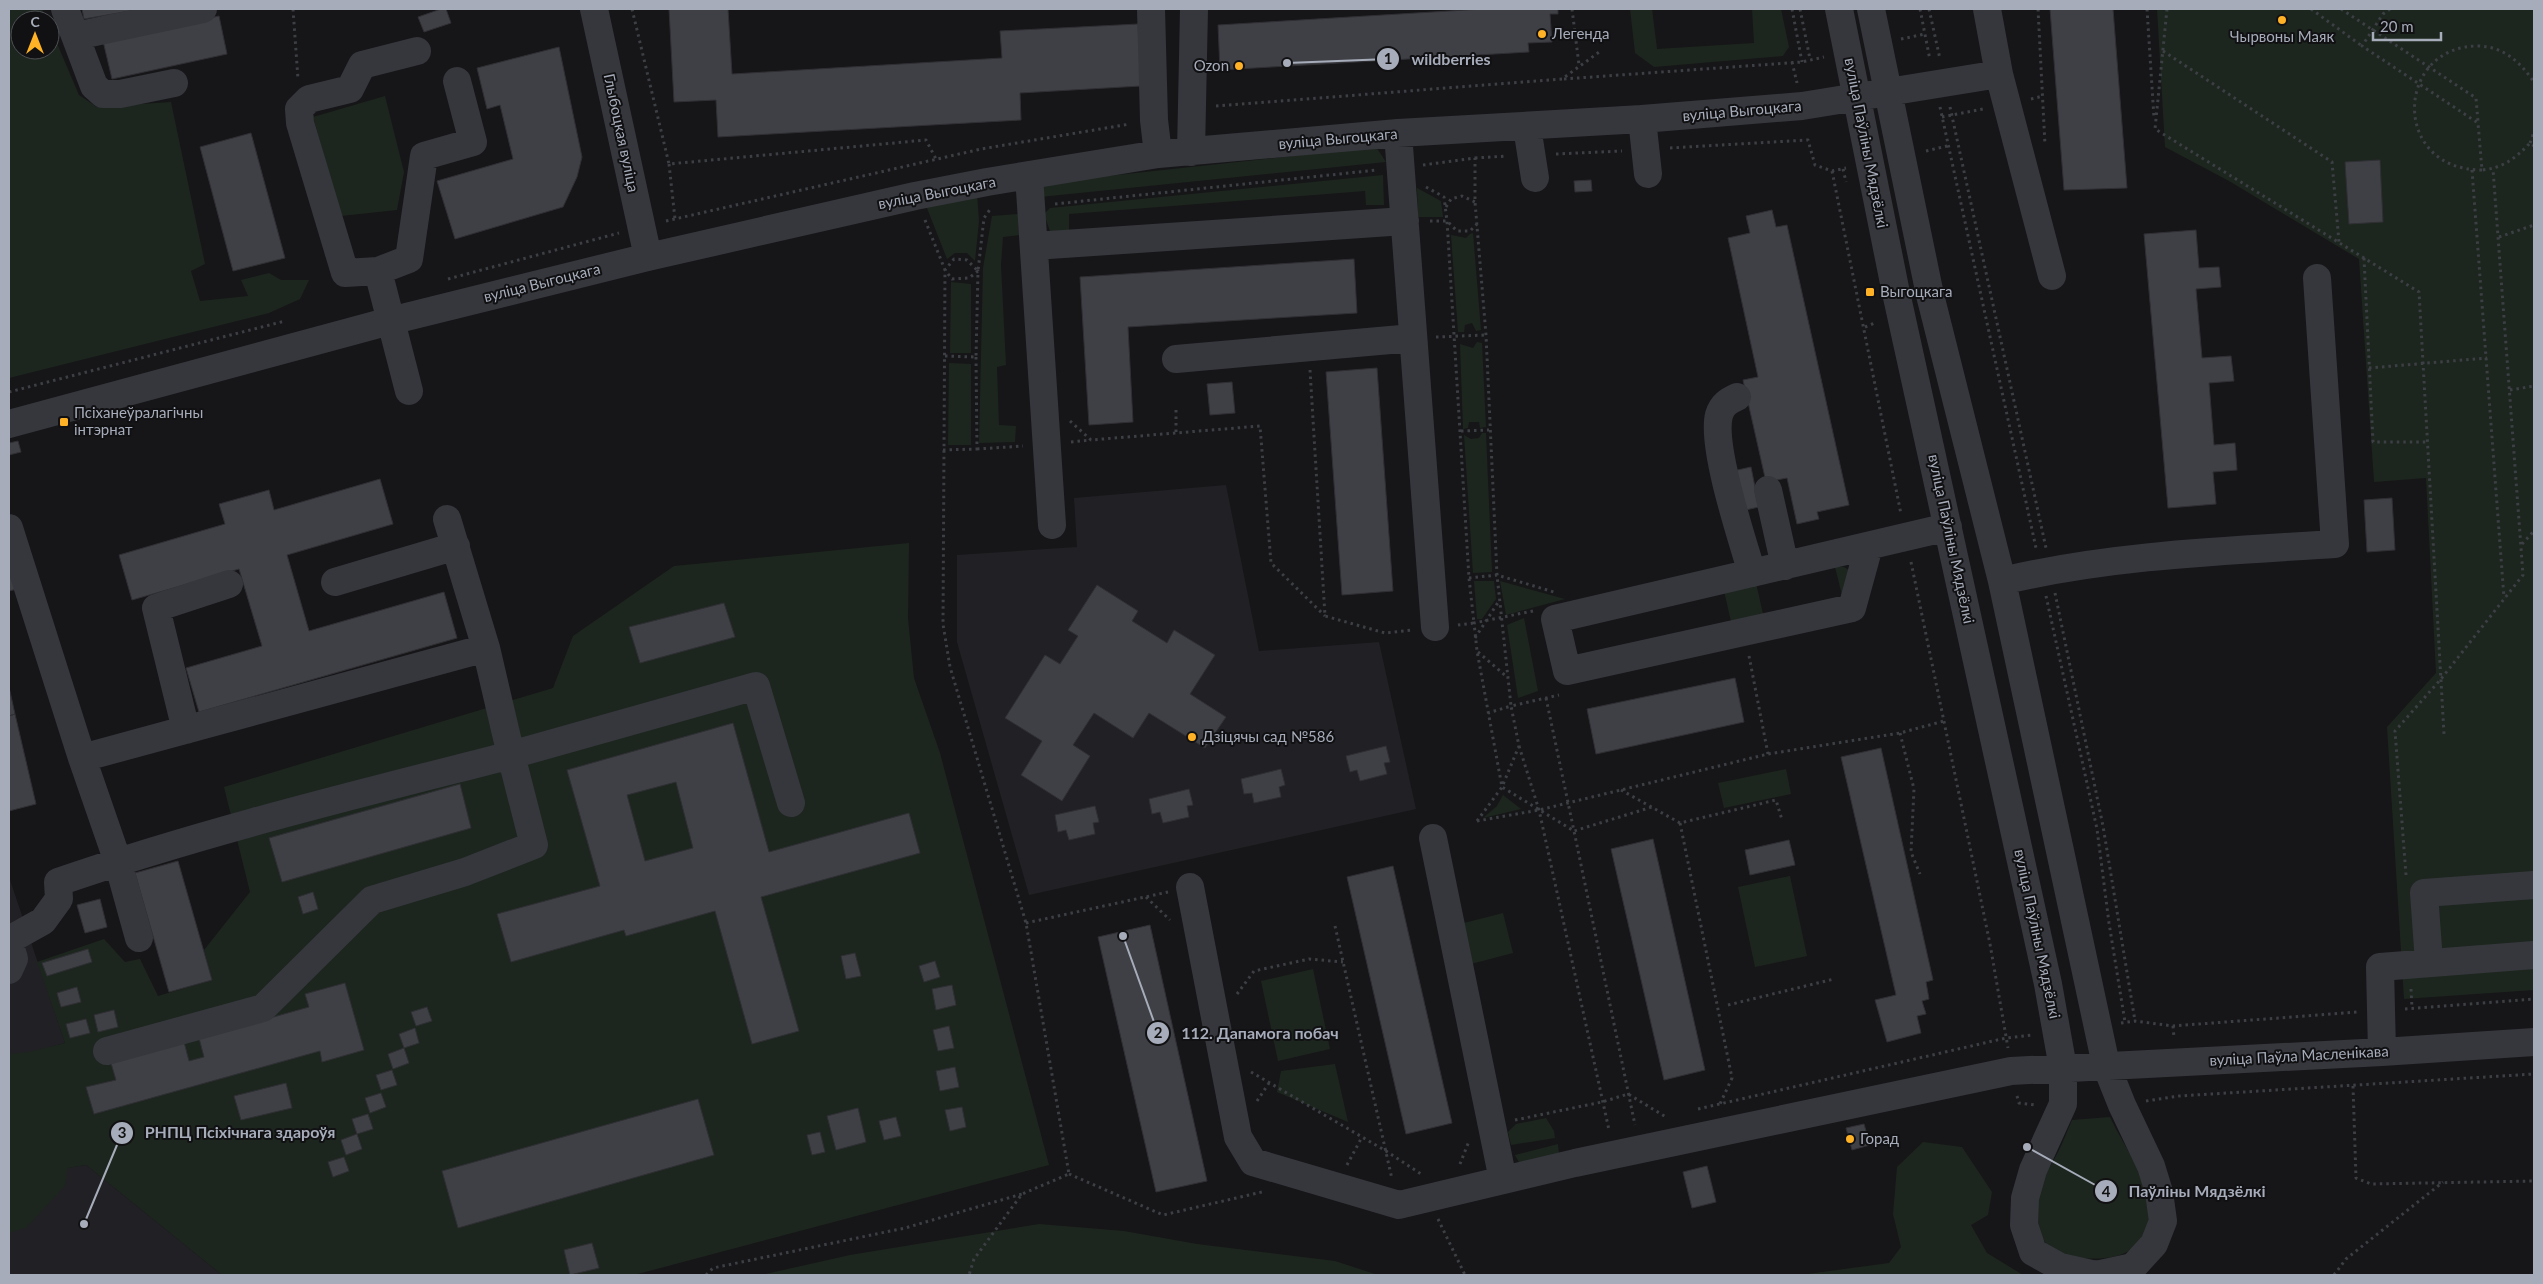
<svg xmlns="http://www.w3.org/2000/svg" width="2543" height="1284" font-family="Lato,sans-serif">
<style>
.built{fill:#212125}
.green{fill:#1d261e}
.building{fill:#3f4045;stroke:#2f2f34;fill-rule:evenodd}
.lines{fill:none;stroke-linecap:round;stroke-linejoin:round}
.path{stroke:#3c3f44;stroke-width:3;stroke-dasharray:2.5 4;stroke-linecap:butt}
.minor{stroke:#36373d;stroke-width:28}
.poi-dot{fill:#ffb226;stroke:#111113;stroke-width:2}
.labels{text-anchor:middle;stroke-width:4;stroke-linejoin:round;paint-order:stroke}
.poi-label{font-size:15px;fill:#a6acb9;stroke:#111113;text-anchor:start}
.street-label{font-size:15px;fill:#a6acb9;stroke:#111113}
.leader{fill:none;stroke:#a6acb9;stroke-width:2}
.callout-dot{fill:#a6acb9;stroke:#111113;stroke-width:2}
.mark-label{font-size:15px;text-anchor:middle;font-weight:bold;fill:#111}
.callout-label{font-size:16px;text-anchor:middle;font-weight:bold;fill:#a6acb9;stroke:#111113;stroke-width:4;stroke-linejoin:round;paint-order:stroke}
</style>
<rect width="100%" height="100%" fill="#161618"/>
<path class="built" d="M1226,485L1259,651L1379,642L1416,809L1029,895L957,642V555L1077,547L1074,498Z
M9,877L65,1043L9,1058Z
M9,1105L34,1173L86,1165L222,1275H9Z"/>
<path class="green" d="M9,9H42L47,20H20V50H50V27L79,95L97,107L171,102L205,264L191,271L200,301L248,296L241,280L269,273L281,280H309L300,299L269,313L9,378Z
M1630,9H1652L1657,49L1754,43L1752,9H1781L1789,47L1783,56L1654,67L1635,53Z
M2157,9H2534V990L2404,999L2387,727L2436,673L2426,478L2374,482L2359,259L2229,181L2165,147Z
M385,96L404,172L397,210L341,216L313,117Z
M1376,147L1386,162L1040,197L1043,183Z
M1383,175L1384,205H1366L1365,191L1069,214V230L1051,234L1044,214L1050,208Z
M1417,188L1441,201L1443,217H1418Z
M977,193L979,221L975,261L967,253H955L947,259L925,203Z
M1018,214L1019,235L1003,237L1001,265L1006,365L997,367L999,425L1016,426L1015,442L979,443L983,268L992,216Z
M1473,233L1481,330L1476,331L1472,323L1465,325L1464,332H1458L1451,235L1466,238L1470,234Z
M951,282L971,284V353H950Z
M1477,342L1482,343L1486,427L1480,428L1479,422H1469L1468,428L1463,429L1460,344L1473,348Z
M949,363L971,364V445H948Z
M1482,433H1486L1492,572L1473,573L1464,435L1471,439L1479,438Z
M909,543L908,618L914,678L940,753L1049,1165L634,1275H222L86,1165L68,1168L65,1186L26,1228L9,1233V1054L29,1052L65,1043L37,962L104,939L125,962L140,959L158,996L212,980L204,950L250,892L224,787L553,688L573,636L674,566Z
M1835,567H1844L1852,572L1843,599Z
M1474,581H1494L1496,599L1482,619H1477Z
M1500,581L1565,599L1506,615Z
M1756,583L1764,618L1732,626L1724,591Z
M1524,618L1538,691L1518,698L1507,625Z
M1786,769L1791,794L1724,808L1718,783Z
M1503,795L1521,809L1483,818L1497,806Z
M1790,876L1807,956L1755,967L1738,887Z
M1503,913L1513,953L1471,964L1460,924Z
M1313,969L1330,1049L1278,1061L1261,981Z
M1335,1064L1348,1122L1277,1092L1281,1071Z
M2110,1117C2124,1147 2151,1181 2150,1215C2148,1253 2114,1261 2083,1258C2073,1258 2058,1255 2051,1249C2039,1239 2035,1217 2036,1203C2037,1184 2049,1170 2057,1154C2063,1143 2067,1131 2072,1120Z
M1546,1118L1554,1131L1555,1138L1511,1145L1508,1132L1516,1124Z
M1923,1142L1962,1147L1992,1192L1988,1215L1971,1225L1987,1253L2023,1275H1800L1889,1263L1901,1247L1893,1214L1897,1167Z
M1558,1144L1559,1154L1521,1166L1515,1155Z
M1039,1224L1124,1231L1197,1244L1335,1261L1378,1275H761L850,1255Z"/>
<path class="building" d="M82,9H141L84,19Z
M441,9H446L451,23L424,32L418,17Z
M669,9H728L732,74L1002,58L1000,31L1138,24L1141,86L1020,93L1021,120L718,137L716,100L674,102Z
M1482,9H1558V14H1550L1552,42L1528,43L1529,52L1220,70L1218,25Z
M2050,9H2113L2127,188L2064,190Z
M219,16L227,54L112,79L103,41Z
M559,47L582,157L577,177L563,207L455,239L437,181L513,159L500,105L487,109L477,68Z
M251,133L285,258L233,271L200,147Z
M2380,160L2383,222L2349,224L2345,162Z
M1591,180L1592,191L1575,192L1574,181Z
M1772,210L1776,227L1787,225L1849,505L1817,512L1819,519L1797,524L1787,478L1766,482L1743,380L1758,377L1728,238L1750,233L1746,216Z
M2196,230L2199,268L2219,267L2221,287L2196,289L2202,358L2231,356L2234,381L2209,383L2214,445L2235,443L2237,470L2213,472L2216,504L2168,508L2144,234Z
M1354,259L1357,313L1128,327L1133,422L1089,425L1080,277Z
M1377,368L1393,591L1342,595L1326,372Z
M1232,382L1235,413L1210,415L1207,384Z
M18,441L21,452L9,455V443Z
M1751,467L1759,507L1741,511L1733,471Z
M380,479L393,524L287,555L309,631L444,592L457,638L199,712L186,668L262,646L239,569L132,600L119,555L225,524L219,504L269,490L274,510Z
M2392,498L2395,550L2367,552L2364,500Z
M9,560L17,589L9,591Z
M1097,585L1138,611L1132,621L1167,643L1174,630L1215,655L1190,694L1226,717L1205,748L1149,713L1133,738L1094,713L1073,745L1090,756L1062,801L1021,775L1042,741L1005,718L1045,655L1060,664L1078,636L1068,630Z
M724,603L735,637L640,663L629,627Z
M1735,678L1744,722L1596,754L1587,709Z
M9,687L15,714L9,716Z
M15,714L36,804L9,811V716Z
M733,723L769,852L909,813L920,853L761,897L799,1031L752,1044L715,911L626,936L624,930L511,962L497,914L600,886L567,770ZM676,782L693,848L645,861L627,795Z
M1386,746L1390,762L1384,763L1387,774L1360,781L1357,770L1350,772L1346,756Z
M1881,748L1933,980L1926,982L1929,999L1922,1001L1926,1014L1917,1016L1921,1033L1887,1042L1875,1000L1896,995L1841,757Z
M1281,769L1285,785L1279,787L1281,797L1254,803L1252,793L1244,794L1241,779Z
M460,784L471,828L282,882L269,838Z
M1189,789L1193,805L1187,806L1189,817L1163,823L1160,812L1152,814L1149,799Z
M1095,806L1099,822L1093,823L1095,834L1069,840L1066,830L1058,832L1055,815Z
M1653,839L1705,1070L1664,1080L1611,849Z
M1789,840L1795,865L1750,875L1745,850Z
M178,861L212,980L169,992L135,873Z
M1393,866L1452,1123L1406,1134L1347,877Z
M313,892L318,909L303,914L298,897Z
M100,899L107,927L85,933L77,905Z
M1150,925L1207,1181L1156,1192L1098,937Z
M88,949L92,962L47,976L42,963Z
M855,953L861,976L846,979L841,956Z
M935,961L940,977L924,982L919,966Z
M345,983L364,1050L322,1062L320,1051L94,1114L86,1087L116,1080L111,1063L184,1042L189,1061L204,1057L199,1038L309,1007L305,994Z
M952,985L956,1005L936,1010L932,989Z
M77,987L81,1002L61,1007L57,993Z
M427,1007L432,1021L416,1026L411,1012Z
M114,1010L118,1027L98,1032L94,1015Z
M86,1019L90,1033L70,1038L66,1024Z
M949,1026L954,1048L938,1051L933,1030Z
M415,1028L419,1043L404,1048L399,1034Z
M404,1048L409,1063L393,1069L388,1054Z
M955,1067L959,1087L940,1091L936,1071Z
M392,1070L397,1085L381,1090L376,1075Z
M286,1083L292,1108L241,1120L234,1096Z
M381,1093L386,1107L370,1113L365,1098Z
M698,1099L714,1155L458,1228L442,1171Z
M962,1107L966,1127L950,1131L945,1110Z
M858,1108L866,1142L836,1150L827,1116Z
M368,1114L373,1129L357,1134L352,1119Z
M896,1117L901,1136L884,1140L879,1121Z
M1864,1124L1870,1145L1852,1150L1846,1128Z
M820,1132L825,1152L812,1155L807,1135Z
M357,1134L362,1149L346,1155L341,1140Z
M344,1157L349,1171L333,1177L328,1162Z
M1707,1166L1716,1202L1692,1208L1683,1172Z
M592,1243L599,1268L570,1275L564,1250Z"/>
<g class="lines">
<path class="path" d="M293,9L298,79
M632,9L669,164L926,140L936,159
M1572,9L1579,65
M1792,9L1802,62
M1800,9L1810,59
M1920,9L1930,60
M1929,9L1940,59
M2038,9L2045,145
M2147,9L2154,118
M2167,9L2155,129L2419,292L2444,734
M2311,9L2362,46
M2341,9L2476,98L2478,122
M2390,9L2383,14L2362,46L2478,123L2482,170C2503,168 2516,158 2530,143L2534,146
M1901,39L1925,34
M2163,51L2332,162L2339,242
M1792,62L1797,83
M1564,79L1802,62L1824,57
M2031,99L2043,96
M1216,106L1562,79L1602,50
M1940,107L2036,548
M1950,107L2046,548
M1942,117L1983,109
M2530,143L2534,132
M1670,148L1808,140L1815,165L1832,171L1846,168
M1926,151L1947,146
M1556,154L1622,151
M1475,158L1507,156
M669,164L675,219
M1423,165L1475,158V202L1486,335L1497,575L1511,706L1559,695
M1843,169L1846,182
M2472,170L2504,598
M2482,170C2390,170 2395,45 2479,46C2504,47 2520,62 2534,82
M1832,171L1901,514
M1426,187L1444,197L1447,221L1469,578L1474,623L1458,625
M1055,204L1377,170
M1446,207L1451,199L1462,196L1475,202
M925,220L945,270L943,624L950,667L1026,923L1069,1174L1022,1194L974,1259L969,1275
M666,221L981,149L1130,124
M1430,221H1447L1457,231H1470L1477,224
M2499,237L2534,225
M2364,258L2373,442H2428
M448,279L619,233
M1865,327L1877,322
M1436,337L1486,335
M945,356L976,357L978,271L969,278L952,279L945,270L954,259L967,260L978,271L984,218L991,208
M2369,368L2487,358
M1310,370L1325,616L1385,633L1412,630
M2510,390L2534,386
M9,392L285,321
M1070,421L1091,440L1260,426L1271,563L1325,616
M1461,431L1489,430
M1176,432V410
M1071,442L1090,440
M977,449L1023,446
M943,450L977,449L976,357
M2522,544L2534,531
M1911,562L1990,944L2008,1048
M1469,578L1497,575L1554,592
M2055,593L2103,826L2135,1021
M2046,596L2097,829L2109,923L2125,1022
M1533,611L1474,623L1477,651L1502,787L1574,831L1635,1125
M1475,638L1499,601
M1478,652L1507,677
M1749,656L1768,754
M1546,698L1574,831L1652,807
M1900,733L1914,789L1911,852L1920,874
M1519,746L1539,810L1609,1130
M1621,790L1680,823L1776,800L1782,820
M1477,821L1539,810L1768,754L1900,733L1944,721
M1477,821L1502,787L1519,746L1511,706L1488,713
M1680,823L1732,1078L1720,1104
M2406,875L2395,731L2441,679L2523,575L2493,169
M1146,897L1170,920
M1026,923L1168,892
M1335,926L1392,1179
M2411,989L2412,1008
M1237,994L1254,971L1309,959L1343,962
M1728,1005L1834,979
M2405,1009L2534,999
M2121,1023L2135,1021L2173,1026L2357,1012
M2173,1026L2174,1038
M1251,1072L1386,1151L1421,1174
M2353,1086L2356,1178L2371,1184L2534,1181
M2017,1096L2019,1103L2035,1105
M1257,1101L1269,1083
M2146,1101L2179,1096L2534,1074
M1698,1109L2006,1038L2033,1035
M1515,1120L1602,1102L1628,1094L1666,1117
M1460,1164L1469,1141
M1347,1165L1362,1137
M1069,1174L1163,1215L1262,1192
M1438,1219L1465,1275
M706,1275L713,1268L905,1228L1022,1194
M2334,1275L2346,1259L2443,1182"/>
<path class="minor" d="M65,9L94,86L103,94H120L174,83
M594,9L648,257
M1151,9L1154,120L1158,154
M1839,9L1895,288L2048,984L2063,1068V1104L2033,1170L2025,1198L2024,1225L2033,1252L2060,1267L2096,1275L2133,1267L2154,1244L2163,1221L2159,1192L2151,1166L2122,1105L2106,1065L2002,581L1930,295L1871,9
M1987,9L1999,74
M76,36L203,9
M1642,119L1648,174
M1527,127L1535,178
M1398,133L1435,627
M1191,152L1194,9
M1029,175L1052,525
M1034,246L1405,221
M378,271L345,273L300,123L299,109L309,99L350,89L362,65L417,51
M1176,359L1413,338
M409,391L378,271L409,259L424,156L473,142L457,81
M1737,397C1728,401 1722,405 1719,415C1711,446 1742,539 1752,573
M9,424L390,321L648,257L915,196L987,182L1158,154L1398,133L1642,119L1802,106L1999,74L2052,276
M1768,490L1785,566
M447,519L486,648L511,755L756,686L791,803
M9,528L82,758L118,862L139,938
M1869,546L1852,608L1567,671L1555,619L1948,527
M2002,581C2111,555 2224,551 2335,544L2317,278
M335,582L456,546
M186,730L156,608L229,584
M82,758L486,648
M1433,838L1503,1180
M1190,887L1238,1137L1253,1162L1399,1205L1575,1163L2011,1071L2382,1052L2534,1042
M9,940L43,921L59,899L58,882C206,831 359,794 511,755L534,845L465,872L372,900L263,1008L107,1051
M9,941L14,959L9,970
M2429,962L2424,893L2534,885
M2382,1052L2380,967L2534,955"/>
</g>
<g class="poi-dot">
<circle cx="2282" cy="20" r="5"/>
<circle cx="1542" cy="34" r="5"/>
<circle cx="1239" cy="66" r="5"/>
<rect x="1865" y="287" width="10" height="10" rx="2.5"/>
<rect x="59" y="417" width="10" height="10" rx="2.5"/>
<circle cx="1192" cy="737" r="5"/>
<circle cx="1850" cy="1139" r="5"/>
</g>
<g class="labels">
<g class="poi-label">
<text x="1552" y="39">Легенда</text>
<text x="2282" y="42" text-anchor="middle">Чырвоны Маяк</text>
<text x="1229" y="71" text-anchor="end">Ozon</text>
<text x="1880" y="297">Выгоцкага</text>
<text x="74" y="418">Псіханеўралагічны<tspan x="74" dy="17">інтэрнат</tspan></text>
<text x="1202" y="742">Дзіцячы сад №586</text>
<text x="1860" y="1144">Горад</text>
</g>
<g class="street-label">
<text transform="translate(1742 111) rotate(-5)" y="5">вуліца Выгоцкага</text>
<text transform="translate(621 133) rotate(78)" y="5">Глыбоцкая вуліца</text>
<text transform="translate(1338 139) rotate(-5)" y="5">вуліца Выгоцкага</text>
<text transform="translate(1866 143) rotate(79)" y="5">вуліца Паўліны Мядзёлкі</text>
<text transform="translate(937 193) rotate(-11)" y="5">вуліца Выгоцкага</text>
<text transform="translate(542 283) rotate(-14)" y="5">вуліца Выгоцкага</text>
<text transform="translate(1951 539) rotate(78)" y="5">вуліца Паўліны Мядзёлкі</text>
<text transform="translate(2037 934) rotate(78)" y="5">вуліца Паўліны Мядзёлкі</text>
<text transform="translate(2299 1056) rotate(-3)" y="5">вуліца Паўла Масленікава</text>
</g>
</g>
<path class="leader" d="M1287 63L1388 59M1123 936L1158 1033M84 1224L122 1133M2027 1147L2106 1191"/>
<g class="callout-dot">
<circle cx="1287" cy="63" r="5"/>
<circle cx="1123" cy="936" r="5"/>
<circle cx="84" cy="1224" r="5"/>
<circle cx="2027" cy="1147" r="5"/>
<circle cx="1388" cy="59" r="12"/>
<circle cx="1158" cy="1033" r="12"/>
<circle cx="122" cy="1133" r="12"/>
<circle cx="2106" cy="1191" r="12"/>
</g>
<g class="mark-label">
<text x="1388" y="64">1</text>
<text x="1158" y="1038">2</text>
<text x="122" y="1138">3</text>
<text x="2106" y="1197">4</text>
</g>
<g class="callout-label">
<text x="1451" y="65">wildberries</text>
<text x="1260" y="1039">112. Дапамога побач</text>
<text x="240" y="1138">РНПЦ Псіхічнага здароўя</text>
<text x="2197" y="1197">Паўліны Мядзёлкі</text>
</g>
<rect width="2543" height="1284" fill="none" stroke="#a6acb9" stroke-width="20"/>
<g transform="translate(35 35)"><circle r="24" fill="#111113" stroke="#4d4f55"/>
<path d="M0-4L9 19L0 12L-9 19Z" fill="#ffb226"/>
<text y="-8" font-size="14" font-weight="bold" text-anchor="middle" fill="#a6acb9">С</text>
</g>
<path d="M2373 32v8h68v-8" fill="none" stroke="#a6acb9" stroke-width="2.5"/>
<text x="2380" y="32" font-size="15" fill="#a6acb9" stroke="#111113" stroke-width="4" paint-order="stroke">20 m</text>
</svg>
